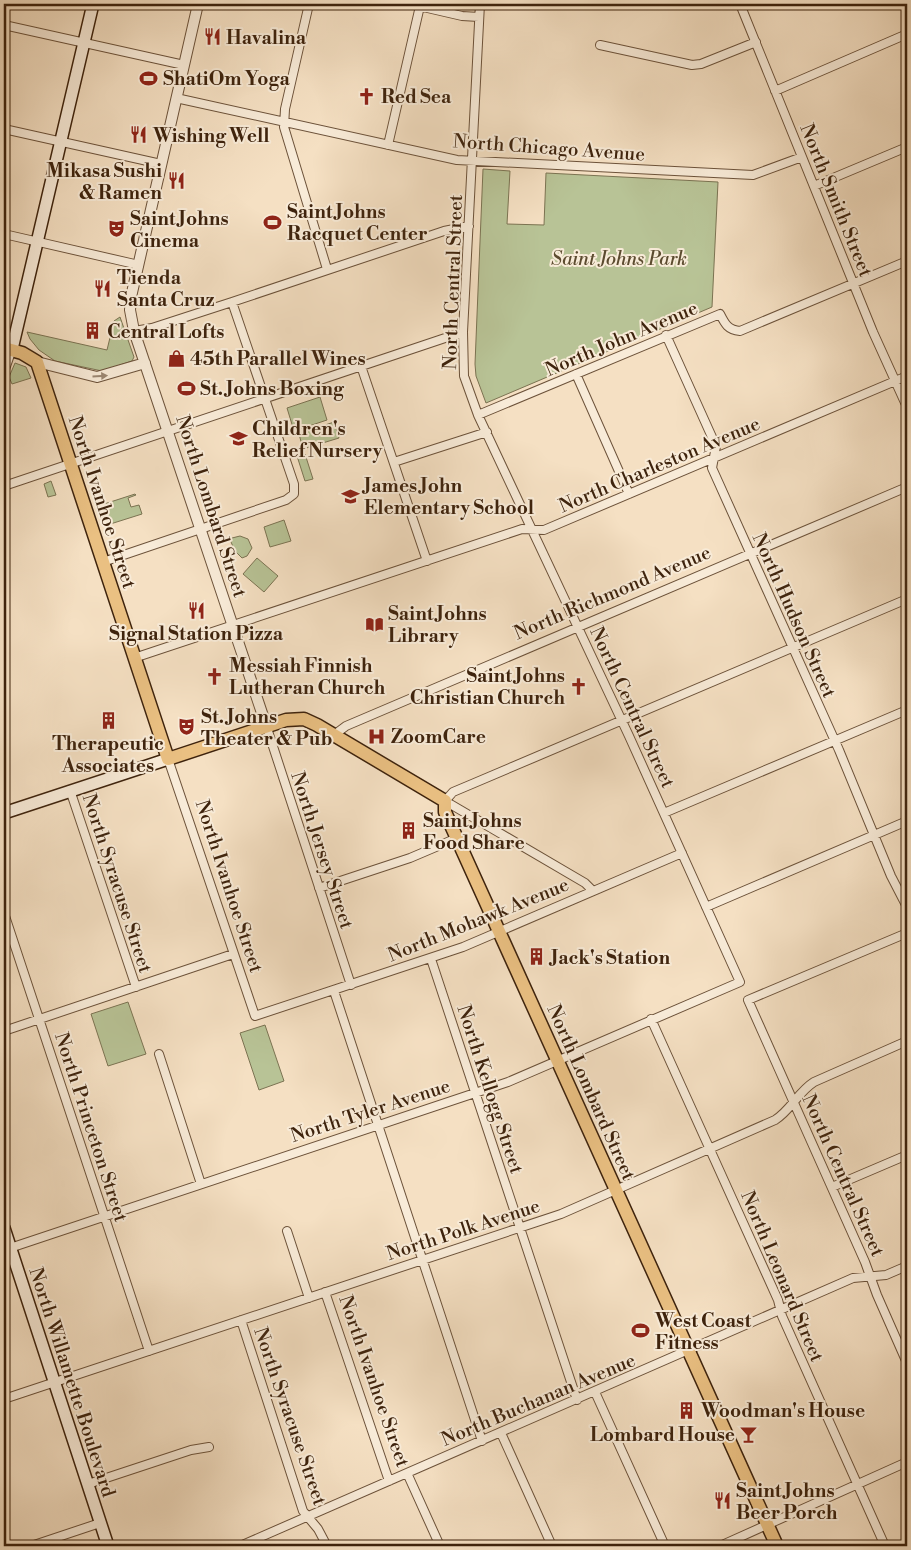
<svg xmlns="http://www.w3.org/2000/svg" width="911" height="1550" font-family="'Libre Bodoni',serif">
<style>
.green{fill:#b8c396;stroke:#7b7352}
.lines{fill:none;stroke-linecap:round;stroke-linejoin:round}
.minor-casing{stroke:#6c523a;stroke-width:10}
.tertiary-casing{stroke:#6c523a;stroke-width:12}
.secondary-casing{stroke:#3e230d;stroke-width:14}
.primary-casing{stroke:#3e230d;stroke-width:15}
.minor{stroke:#f8ebd8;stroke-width:8}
.tertiary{stroke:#f8ebd8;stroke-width:10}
.secondary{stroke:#f8ebd8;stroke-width:11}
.primary{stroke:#eac082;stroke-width:12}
.oneway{fill:#9b8772}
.labels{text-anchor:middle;stroke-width:4;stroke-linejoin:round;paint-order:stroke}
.poi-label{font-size:19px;font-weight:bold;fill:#3e230d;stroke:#f8ebd8;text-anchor:start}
.street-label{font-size:19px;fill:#3e230d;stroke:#f8ebd8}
.park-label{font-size:19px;font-style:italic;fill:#5c4b2f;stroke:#f8ebd8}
</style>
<rect width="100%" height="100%" fill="#f5e0c3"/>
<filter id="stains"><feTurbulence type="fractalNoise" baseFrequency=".004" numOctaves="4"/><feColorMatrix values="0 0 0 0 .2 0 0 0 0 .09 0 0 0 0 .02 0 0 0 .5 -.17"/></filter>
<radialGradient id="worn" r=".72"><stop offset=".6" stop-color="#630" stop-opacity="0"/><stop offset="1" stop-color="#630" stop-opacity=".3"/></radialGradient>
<path class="green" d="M483,169L510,171L507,224L544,225L546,173L718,182L712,307L486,403L476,376L475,364Z
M120,317L134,357L132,361L102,371L55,361L39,350L30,339L27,332L107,350L114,321Z
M15,363L26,367L31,378L12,384L9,377Z
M320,397L327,420L294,431L287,408Z
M334,422L339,438L303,449L299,434Z
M305,454L313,479L305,481L297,456Z
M51,481L56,495L48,497L44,484Z
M135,494L136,495L128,498L131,507L139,505L142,514L104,526L98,506Z
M284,520L291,541L270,547L264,527Z
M240,536L248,539L252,548L247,556L242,558L235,551L231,542L232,538Z
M257,558L278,576L264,592L243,574Z
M128,1002L146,1054L108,1066L91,1014Z
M265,1025L284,1081L259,1090L240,1033Z"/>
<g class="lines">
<defs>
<path id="minor" d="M309,4L285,109L284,127L327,269
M410,4L462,16L479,17
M740,4L873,332L907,407
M4,25L184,65
M600,45L692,65L701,64L756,42
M775,91L907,34
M176,98L457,160L753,175L802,157
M4,129L161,164
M388,145L420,6
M814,186L907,147
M4,234L139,265
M134,331L152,328L232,302L444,231L469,226
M666,335L716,446L712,468L839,750L891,876L907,907
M361,366L427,561
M4,372L12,349
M576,374L629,494
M478,415L720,314C725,324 728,330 740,331L907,261
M394,462L487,432
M4,486L463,332
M103,562L286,500L294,494V484L232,302
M134,658L522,529L544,530L907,376
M266,725L351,985
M334,735L346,726L907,487
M168,759L255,1016L463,947L682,853
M70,790L136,987
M664,813L907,710
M319,888L410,858L457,838
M593,891L585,883L445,801L453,792L472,784L907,599
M706,907L907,821
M4,913L149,1351
M907,933L748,1000L865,1262L877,1295L907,1363
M431,959L577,1400
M334,991L482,1441
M651,1019L778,1300L782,1316L885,1546
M4,1031L233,954
M159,1054L201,1184
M832,1187L907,1155
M287,1231L309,1298
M4,1250L508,1082L740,982L629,736L478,415L464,376L463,332L480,4
M325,1292L389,1481
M241,1320L303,1511L318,1529L327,1546
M595,1392L665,1546
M4,1399L561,1214L775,1120C791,1110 798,1092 814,1082L907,1041
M501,1433L552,1546
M407,1473L440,1546
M88,1484L191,1450L209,1447
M31,1546L100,1523
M240,1546L853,1278L886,1275L907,1266
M720,1546L907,1462"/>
<path id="tertiary" d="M198,4L131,297L130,310L134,331L266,725
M37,362L97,377L145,363"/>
<path id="secondary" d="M12,349L93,4
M4,813L168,759
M4,1228L108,1546"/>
<path id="primary" d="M4,348L22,353L37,362L168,759L286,720L304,719L317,725L445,801V812L777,1546"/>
</defs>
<use href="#minor" class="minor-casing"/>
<use href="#tertiary" class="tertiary-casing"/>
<use href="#secondary" class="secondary-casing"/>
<use href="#primary" class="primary-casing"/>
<use href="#minor" class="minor"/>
<use href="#tertiary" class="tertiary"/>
<use href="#secondary" class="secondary"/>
<use href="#primary" class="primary"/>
</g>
<defs><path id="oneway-solid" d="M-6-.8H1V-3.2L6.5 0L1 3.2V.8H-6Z" transform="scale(1.25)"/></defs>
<use class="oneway" href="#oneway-solid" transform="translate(100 376) rotate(-3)"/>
<defs>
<symbol id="restaurant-bare" viewBox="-9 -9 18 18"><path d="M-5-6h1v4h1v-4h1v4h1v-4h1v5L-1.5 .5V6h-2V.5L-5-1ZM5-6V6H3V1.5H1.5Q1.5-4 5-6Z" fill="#8f2418" stroke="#f8ebd8" stroke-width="2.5" paint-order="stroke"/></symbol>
<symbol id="stadium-bare" viewBox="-9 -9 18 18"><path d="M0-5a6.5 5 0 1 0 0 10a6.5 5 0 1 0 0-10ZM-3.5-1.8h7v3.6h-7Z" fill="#8f2418" stroke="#f8ebd8" stroke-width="2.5" paint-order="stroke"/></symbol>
<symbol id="church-bare" viewBox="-9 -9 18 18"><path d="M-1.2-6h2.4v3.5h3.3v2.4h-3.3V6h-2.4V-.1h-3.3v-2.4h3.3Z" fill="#8f2418" stroke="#f8ebd8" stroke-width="2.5" paint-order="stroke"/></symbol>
<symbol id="theatre-bare" viewBox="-9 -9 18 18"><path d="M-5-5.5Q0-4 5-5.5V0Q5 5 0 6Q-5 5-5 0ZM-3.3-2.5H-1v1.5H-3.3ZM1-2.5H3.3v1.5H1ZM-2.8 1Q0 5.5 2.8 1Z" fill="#8f2418" stroke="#f8ebd8" stroke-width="2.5" paint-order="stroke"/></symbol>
<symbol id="building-bare" viewBox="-9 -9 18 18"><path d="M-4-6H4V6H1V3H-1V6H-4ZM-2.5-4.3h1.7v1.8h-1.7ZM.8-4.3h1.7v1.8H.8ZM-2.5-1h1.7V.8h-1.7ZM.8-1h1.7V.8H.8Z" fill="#8f2418" stroke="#f8ebd8" stroke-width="2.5" paint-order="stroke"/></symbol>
<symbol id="shop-bare" viewBox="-9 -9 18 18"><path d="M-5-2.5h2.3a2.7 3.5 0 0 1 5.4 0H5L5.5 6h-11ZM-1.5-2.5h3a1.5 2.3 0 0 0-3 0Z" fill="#8f2418" stroke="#f8ebd8" stroke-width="2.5" paint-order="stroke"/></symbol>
<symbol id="school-bare" viewBox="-9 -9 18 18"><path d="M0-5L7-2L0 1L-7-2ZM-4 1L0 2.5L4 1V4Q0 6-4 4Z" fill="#8f2418" stroke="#f8ebd8" stroke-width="2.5" paint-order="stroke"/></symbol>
<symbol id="library-bare" viewBox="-9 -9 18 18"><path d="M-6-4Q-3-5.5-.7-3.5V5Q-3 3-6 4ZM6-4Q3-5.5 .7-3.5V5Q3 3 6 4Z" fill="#8f2418" stroke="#f8ebd8" stroke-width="2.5" paint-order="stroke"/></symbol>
<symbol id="hospital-bare" viewBox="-9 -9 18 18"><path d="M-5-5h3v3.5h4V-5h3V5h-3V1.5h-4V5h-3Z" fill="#8f2418" stroke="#f8ebd8" stroke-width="2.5" paint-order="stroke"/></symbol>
<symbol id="bar-bare" viewBox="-9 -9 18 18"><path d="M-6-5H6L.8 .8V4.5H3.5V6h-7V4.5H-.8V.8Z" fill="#8f2418" stroke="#f8ebd8" stroke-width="2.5" paint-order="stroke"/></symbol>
</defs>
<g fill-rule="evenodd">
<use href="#restaurant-bare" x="200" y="24" width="25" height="25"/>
<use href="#stadium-bare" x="136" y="66" width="25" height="25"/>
<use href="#church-bare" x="354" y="84" width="25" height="25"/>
<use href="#restaurant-bare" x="126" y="122" width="25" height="25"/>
<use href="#restaurant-bare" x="164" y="168" width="25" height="25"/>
<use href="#stadium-bare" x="260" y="210" width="25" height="25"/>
<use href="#theatre-bare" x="104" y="216" width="25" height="25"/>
<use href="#restaurant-bare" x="90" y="276" width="25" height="25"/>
<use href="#building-bare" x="80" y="318" width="25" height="25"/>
<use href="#shop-bare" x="164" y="346" width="25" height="25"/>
<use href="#stadium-bare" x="174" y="376" width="25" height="25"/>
<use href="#school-bare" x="226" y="426" width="25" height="25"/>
<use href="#school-bare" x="338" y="484" width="25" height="25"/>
<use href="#restaurant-bare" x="184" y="598" width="25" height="25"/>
<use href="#library-bare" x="362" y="612" width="25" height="25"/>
<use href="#church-bare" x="202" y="664" width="25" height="25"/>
<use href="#church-bare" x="566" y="674" width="25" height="25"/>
<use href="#building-bare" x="96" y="708" width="25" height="25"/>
<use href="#theatre-bare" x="174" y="714" width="25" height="25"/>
<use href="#hospital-bare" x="364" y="724" width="25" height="25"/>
<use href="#building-bare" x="396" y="818" width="25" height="25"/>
<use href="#building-bare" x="524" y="944" width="25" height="25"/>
<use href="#stadium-bare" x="628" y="1318" width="25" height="25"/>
<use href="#building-bare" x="674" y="1398" width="25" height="25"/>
<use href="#bar-bare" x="736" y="1422" width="25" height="25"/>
<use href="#restaurant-bare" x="710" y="1488" width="25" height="25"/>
</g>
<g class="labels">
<g class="poi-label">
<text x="226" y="44">Havalina</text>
<text x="163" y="85">ShatiOm Yoga</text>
<text x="381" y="103">Red Sea</text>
<text x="153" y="142">Wishing Well</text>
<text x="162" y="177" text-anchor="end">Mikasa Sushi<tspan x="162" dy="22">&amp; Ramen</tspan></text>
<text x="287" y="218">Saint Johns<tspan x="287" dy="22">Racquet Center</tspan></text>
<text x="130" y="225">Saint Johns<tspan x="130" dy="22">Cinema</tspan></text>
<text x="117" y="284">Tienda<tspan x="117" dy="22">Santa Cruz</tspan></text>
<text x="107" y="338">Central Lofts</text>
<text x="190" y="365">45th Parallel Wines</text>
<text x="200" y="395">St. Johns Boxing</text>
<text x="252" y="435">Children's<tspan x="252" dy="22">Relief Nursery</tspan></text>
<text x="364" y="492">James John<tspan x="364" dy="22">Elementary School</tspan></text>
<text x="388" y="620">Saint Johns<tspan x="388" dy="22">Library</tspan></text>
<text x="196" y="640" text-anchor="middle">Signal Station Pizza</text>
<text x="229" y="672">Messiah Finnish<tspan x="229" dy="22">Lutheran Church</tspan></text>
<text x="565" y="682" text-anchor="end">Saint Johns<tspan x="565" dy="22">Christian Church</tspan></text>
<text x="201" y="723">St. Johns<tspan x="201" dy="22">Theater &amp; Pub</tspan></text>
<text x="391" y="743">ZoomCare</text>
<text x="108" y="750" text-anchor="middle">Therapeutic<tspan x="108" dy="22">Associates</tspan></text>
<text x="423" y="827">Saint Johns<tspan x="423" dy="22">Food Share</tspan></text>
<text x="551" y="964">Jack's Station</text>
<text x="655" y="1327">West Coast<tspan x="655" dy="22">Fitness</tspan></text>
<text x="701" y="1417">Woodman's House</text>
<text x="735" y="1441" text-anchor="end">Lombard House</text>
<text x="736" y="1497">Saint Johns<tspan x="736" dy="22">Beer Porch</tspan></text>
</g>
<g class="street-label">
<text transform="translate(549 147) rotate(4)" y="7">North Chicago Avenue</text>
<text transform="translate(837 200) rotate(68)" y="7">North Smith Street</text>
<text transform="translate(452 282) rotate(-88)" y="7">North Central Street</text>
<text transform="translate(621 338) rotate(-23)" y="7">North John Avenue</text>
<text transform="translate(659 464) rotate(-23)" y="7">North Charleston Avenue</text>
<text transform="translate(103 502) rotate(72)" y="7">North Ivanhoe Street</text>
<text transform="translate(212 506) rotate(72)" y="7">North Lombard Street</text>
<text transform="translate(612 592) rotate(-23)" y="7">North Richmond Avenue</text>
<text transform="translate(795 615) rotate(66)" y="7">North Hudson Street</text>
<text transform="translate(633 707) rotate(65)" y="7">North Central Street</text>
<text transform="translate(323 850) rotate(72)" y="7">North Jersey Street</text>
<text transform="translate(118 883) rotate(72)" y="7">North Syracuse Street</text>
<text transform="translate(230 886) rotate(72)" y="7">North Ivanhoe Street</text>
<text transform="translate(478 919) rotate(-22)" y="7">North Mohawk Avenue</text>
<text transform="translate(491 1089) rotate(72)" y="7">North Kellogg Street</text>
<text transform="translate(592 1092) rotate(66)" y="7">North Lombard Street</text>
<text transform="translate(370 1110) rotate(-18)" y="7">North Tyler Avenue</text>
<text transform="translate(92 1127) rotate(72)" y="7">North Princeton Street</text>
<text transform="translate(844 1175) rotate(66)" y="7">North Central Street</text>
<text transform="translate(463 1229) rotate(-18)" y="7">North Polk Avenue</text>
<text transform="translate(783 1276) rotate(67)" y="7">North Leonard Street</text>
<text transform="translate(375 1381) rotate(71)" y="7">North Ivanhoe Street</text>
<text transform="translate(73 1382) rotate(72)" y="7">North Willamette Boulevard</text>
<text transform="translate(538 1399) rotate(-23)" y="7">North Buchanan Avenue</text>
<text transform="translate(291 1416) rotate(71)" y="7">North Syracuse Street</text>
</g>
<g class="park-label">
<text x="619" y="265">Saint Johns Park</text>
</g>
</g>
<rect width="911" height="1550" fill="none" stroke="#f5e0c3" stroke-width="20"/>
<rect x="5" y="5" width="901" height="1540" fill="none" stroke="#3e230d" stroke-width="2.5"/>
<rect x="10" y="10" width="891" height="1530" fill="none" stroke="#3e230d"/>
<rect width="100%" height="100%" filter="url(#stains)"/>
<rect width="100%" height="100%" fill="url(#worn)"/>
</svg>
